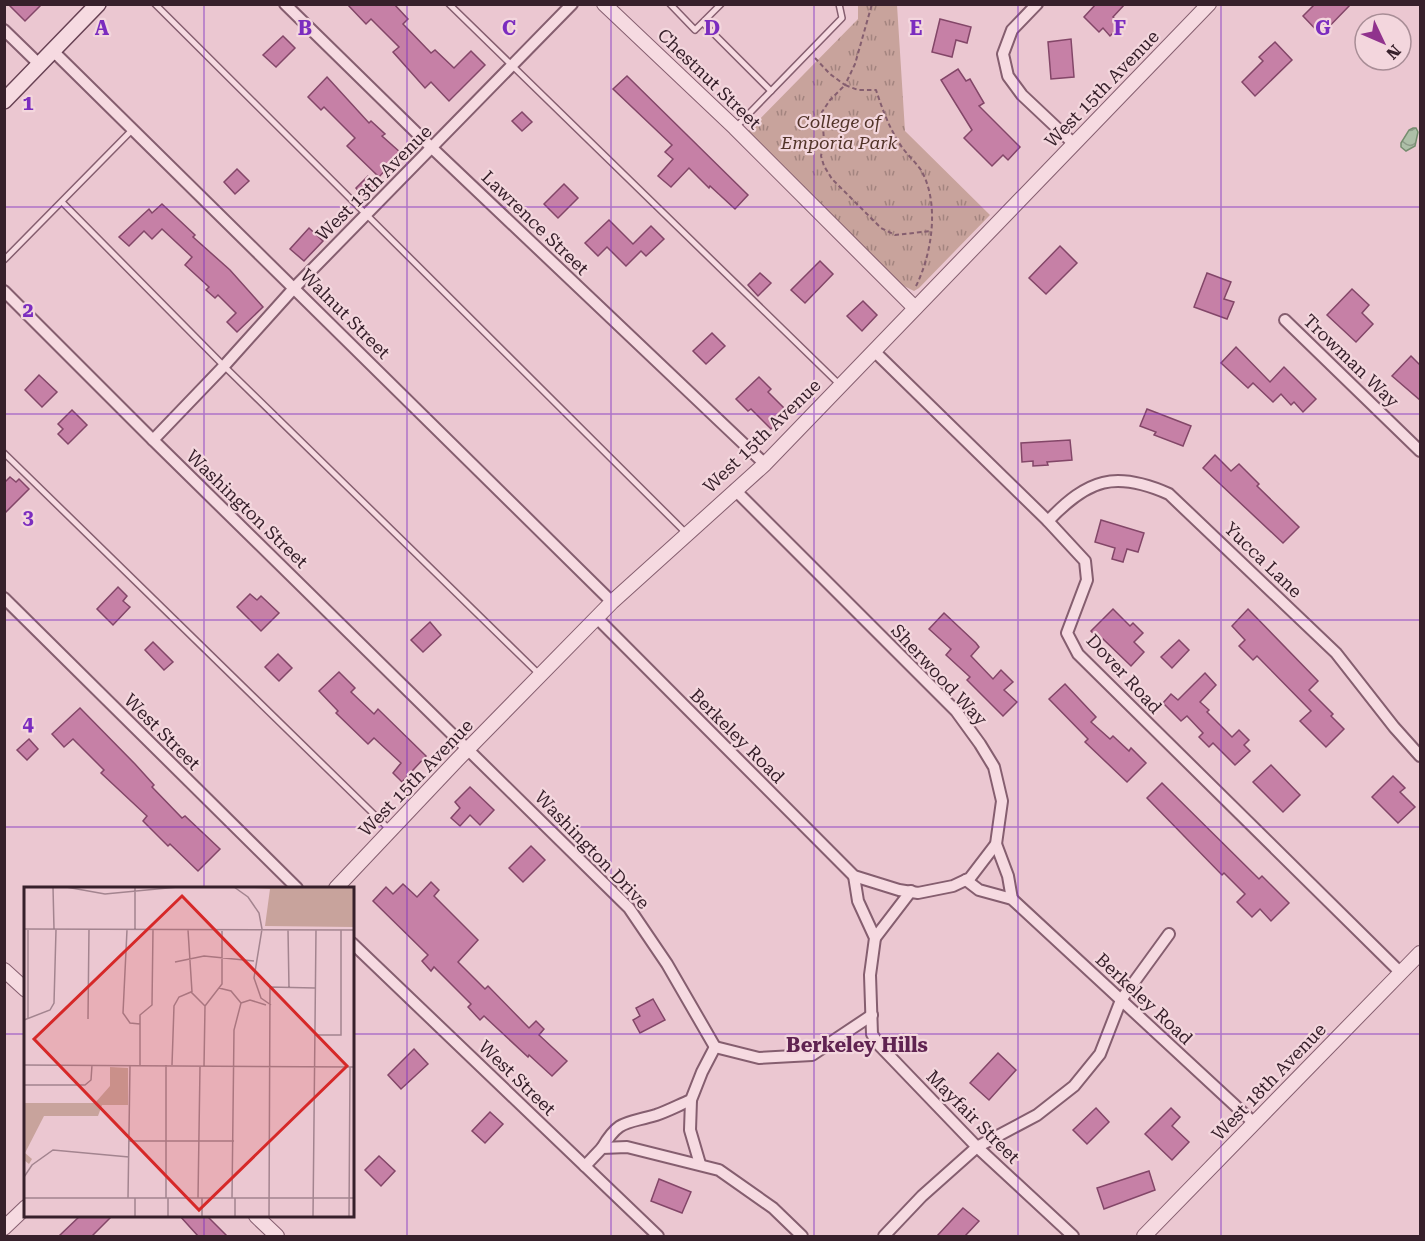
<svg xmlns="http://www.w3.org/2000/svg" width="1425" height="1241" font-family="'Roboto Serif',serif">
<style>
.grass{fill:url(#grass-tufts)}
.water{fill:url(#water-waves);stroke:#758d6f;stroke-width:1.5}
.building{fill:#c680a6;stroke:#834668;stroke-width:1.5}
.lines{fill:none;stroke-linecap:round;stroke-linejoin:round}
.service-casing{stroke:#855e6f;stroke-width:8}
.minor-casing{stroke:#855e6f;stroke-width:14}
.tertiary-casing{stroke:#855e6f;stroke-width:16}
.secondary-casing{stroke:#674153;stroke-width:18}
.path{stroke:#855e6f;stroke-width:2;stroke-dasharray:4.5 3;stroke-linecap:butt}
.service{stroke:#f6dae1;stroke-width:5}
.minor{stroke:#f6dae1;stroke-width:10}
.tertiary{stroke:#f6dae1;stroke-width:14}
.secondary{stroke:#f6dae1;stroke-width:15}
.grid{fill:none;stroke:#7b2cbf;stroke-width:1.5;stroke-opacity:0.55}
.labels{text-anchor:middle;stroke-width:4.5;stroke-linejoin:round;paint-order:stroke}
.street-label{font-size:18px;fill:#37202b;stroke:#f3d6dd}
.park-label{font-size:18px;font-style:italic;fill:#523429;stroke:#f3d6dd}
.neighbourhood-label{font-size:20px;font-weight:bold;fill:#602351;stroke:#f3d6dd}
.inset-road{fill:none;stroke:#a3848f;stroke-width:1.5}
.view{fill:#d62828;fill-opacity:0.15;stroke:#d62828;stroke-width:3}
.inset-edge{fill:none;stroke:#37202b;stroke-width:3}
.grid-label{font-size:20px;text-anchor:middle;font-weight:bold;fill:#7b2cbf;stroke:#f3d6dd;stroke-width:4.5;stroke-linejoin:round;paint-order:stroke}
</style>
<defs>
<pattern id="grass-tufts" width="24" height="20" patternUnits="userSpaceOnUse" patternTransform="scale(1.5)"><rect width="24" height="20" fill="#c8a39c"/><path d="M3 7l-1-3M5 7V3M7 7l1-3M15 17l-1-3M17 17v-4M19 17l1-3" fill="none" stroke="#a3847f"/></pattern>
<pattern id="water-waves" width="16" height="10" patternUnits="userSpaceOnUse" patternTransform="scale(1.5)"><rect width="16" height="10" fill="#aebfa8"/><path d="M0 5q4-4 8 0t8 0" fill="none" stroke="#8e9b89"/></pattern>
</defs>
<rect width="100%" height="100%" fill="#ebc7d1"/>
<polygon class="grass" points="858,5 897,5 905,131 990,215 919,288 914,291 898,283 747,132 858,19"/>
<polygon class="water" points="1413,128 1416,128 1418,132 1415,146 1406,151 1401,147 1401,143 1409,130"/>
<g class="building">
<polygon points="8,4 42,4 25,21"/>
<polygon points="347,4 394,4 408,19 403,24 431,53 435,50 454,68 471,51 485,65 449,101 431,82 425,88 393,52 399,47 371,19 366,24"/>
<polygon points="1096,4 1125,4 1113,17 1121,25 1110,36 1103,28 1099,32 1084,17"/>
<polygon points="1315,4 1351,4 1321,35 1303,16"/>
<polygon points="940,19 971,27 967,43 956,40 952,57 932,52"/>
<polygon points="283,36 295,48 276,67 263,55"/>
<polygon points="1071,39 1074,77 1051,79 1048,42"/>
<polygon points="1275,42 1292,60 1255,96 1242,82 1263,61 1259,57"/>
<polygon points="958,69 966,81 970,79 984,103 979,106 1020,147 1008,160 1003,155 992,166 964,138 972,130 941,80"/>
<polygon points="627,76 748,195 735,209 710,186 709,188 689,168 671,187 658,176 673,159 665,152 672,145 613,89"/>
<polygon points="327,77 369,123 371,121 385,134 382,136 401,153 379,177 347,146 355,138 324,107 321,110 308,97"/>
<polygon points="522,112 532,122 522,131 512,121"/>
<polygon points="237,169 249,181 235,194 224,182"/>
<polygon points="368,176 377,185 365,198 356,188"/>
<polygon points="564,184 578,198 558,218 544,204"/>
<polygon points="162,204 195,235 193,237 230,270 263,307 237,332 227,322 236,313 218,295 215,298 206,290 209,287 185,265 192,257 162,229 152,239 144,231 129,246 119,237 149,209 152,213"/>
<polygon points="609,220 633,244 651,226 664,239 646,256 641,251 626,266 607,247 598,256 585,243"/>
<polygon points="309,228 323,241 304,261 290,249"/>
<polygon points="1060,246 1077,263 1046,294 1029,278"/>
<polygon points="820,261 833,274 805,303 791,290"/>
<polygon points="760,273 771,283 758,296 748,285"/>
<polygon points="1207,273 1231,282 1224,299 1234,302 1227,319 1194,307"/>
<polygon points="1352,289 1369,305 1362,313 1373,324 1356,342 1327,315"/>
<polygon points="863,301 877,315 862,331 847,316"/>
<polygon points="712,333 725,346 706,364 693,351"/>
<polygon points="1236,347 1270,382 1284,367 1316,399 1303,412 1294,402 1291,405 1281,394 1273,402 1253,383 1248,388 1221,363"/>
<polygon points="1411,356 1420,365 1420,400 1392,376"/>
<polygon points="39,375 57,392 42,407 25,390"/>
<polygon points="759,377 771,389 768,392 788,412 771,429 751,409 748,411 736,399"/>
<polygon points="1147,409 1191,426 1183,446 1154,435 1156,432 1140,426"/>
<polygon points="72,410 87,425 68,444 58,434 63,429 58,424"/>
<polygon points="1070,440 1072,460 1047,462 1048,465 1033,466 1033,461 1022,462 1021,443"/>
<polygon points="1215,455 1231,471 1239,464 1259,484 1257,486 1299,527 1283,543 1203,468"/>
<polygon points="10,477 16,482 19,479 29,489 4,514 4,483"/>
<polygon points="1101,520 1144,533 1138,552 1127,549 1123,562 1112,559 1115,548 1095,542"/>
<polygon points="118,587 127,596 123,601 130,607 113,625 97,609"/>
<polygon points="250,594 257,600 261,596 279,613 261,631 237,607"/>
<polygon points="1113,609 1130,626 1133,623 1143,633 1134,642 1144,652 1131,666 1103,639 1101,642 1091,631"/>
<polygon points="1248,609 1318,681 1309,690 1333,714 1331,716 1344,729 1326,747 1300,721 1311,711 1257,656 1253,660 1239,646 1245,640 1232,626"/>
<polygon points="944,613 976,643 979,647 971,656 993,679 1001,670 1013,682 1004,690 1017,702 1003,716 967,680 970,677 946,655 951,649 929,629"/>
<polygon points="430,622 441,635 423,652 411,640"/>
<polygon points="1179,640 1189,650 1172,668 1161,657"/>
<polygon points="153,642 173,662 164,670 145,650"/>
<polygon points="278,654 292,668 279,681 265,667"/>
<polygon points="339,672 355,688 351,692 374,714 378,709 426,756 402,782 393,773 401,763 374,738 368,744 336,713 338,711 319,691"/>
<polygon points="1205,673 1216,685 1200,702 1209,710 1207,712 1232,737 1239,730 1249,740 1244,745 1250,751 1235,765 1213,743 1209,747 1199,737 1203,733 1187,716 1181,721 1163,703 1171,694 1178,700"/>
<polygon points="1065,684 1096,717 1091,722 1110,739 1113,736 1129,751 1131,748 1146,763 1127,782 1085,742 1088,739 1049,699"/>
<polygon points="80,708 135,764 154,785 152,787 182,818 185,816 220,849 198,871 170,844 168,846 143,821 147,816 101,773 104,770 73,739 64,747 52,734"/>
<polygon points="29,739 38,749 27,760 17,750"/>
<polygon points="1271,765 1300,795 1283,812 1253,782"/>
<polygon points="1393,776 1405,788 1400,792 1415,807 1398,823 1372,797"/>
<polygon points="1162,783 1259,879 1262,876 1289,903 1271,921 1260,909 1252,917 1237,902 1245,894 1224,873 1222,875 1147,798"/>
<polygon points="470,787 494,810 480,825 470,815 460,826 451,818 460,808 455,802"/>
<polygon points="531,846 545,860 523,882 509,868"/>
<polygon points="431,882 439,890 434,896 478,940 458,962 485,989 488,986 529,1028 536,1021 544,1029 539,1035 567,1061 552,1076 529,1055 528,1057 484,1016 480,1020 468,1007 471,1004 434,967 431,971 422,961 428,955 373,901 386,887 393,894 403,884 417,897"/>
<polygon points="653,999 665,1020 640,1033 633,1020 640,1016 636,1008"/>
<polygon points="414,1049 428,1064 401,1089 388,1075"/>
<polygon points="998,1053 1016,1070 989,1100 970,1083"/>
<polygon points="1096,1108 1109,1122 1087,1144 1073,1130"/>
<polygon points="1171,1108 1180,1117 1172,1126 1189,1142 1172,1160 1145,1134"/>
<polygon points="490,1112 503,1124 485,1143 472,1131"/>
<polygon points="379,1156 395,1171 381,1186 365,1170"/>
<polygon points="1149,1171 1155,1190 1104,1209 1097,1188"/>
<polygon points="659,1179 691,1192 682,1213 651,1201"/>
<polygon points="963,1208 979,1221 965,1236 937,1236"/>
<polygon points="81,1215 113,1215 92,1236 59,1236"/>
<polygon points="179,1215 206,1215 227,1236 198,1236"/>
</g>
<g class="lines">
<defs>
<g id="service">
<polyline points="155,4 687,534"/>
<polyline points="449,4 839,384"/>
<polyline points="670,4 695,30 721,4"/>
<polyline points="703,23 771,91"/>
<polyline points="736,127 842,18 839,4"/>
<polyline points="62,202 224,366 539,674"/>
<polyline points="4,260 133,129"/>
<polyline points="4,453 390,830"/>
</g>
<g id="minor">
<polyline points="285,4 432,148 765,464"/>
<polyline points="1037,4 1012,30 1003,54 1008,76 1022,95 1074,144"/>
<polyline points="4,30 40,65"/>
<polyline points="53,51 612,602"/>
<polyline points="4,291 153,440 629,908 667,964 715,1047"/>
<polyline points="1285,320 1420,451"/>
<polyline points="874,351 1048,521 1085,561 1087,580 1067,633 1078,654 1401,973"/>
<polyline points="153,440 224,366 295,287 572,4"/>
<path d="M1048,521C1088,479 1115,470 1169,494L1336,653L1394,727L1420,756"/>
<polyline points="4,598 297,888"/>
<polyline points="597,618 854,876 899,890 918,893 953,886 970,878 996,844 1002,801 994,767 980,744 956,711 735,490"/>
<polyline points="996,844 1008,876 1012,899"/>
<polyline points="854,876 858,901 875,938 870,975 872,1034 879,1045 977,1147 1073,1236"/>
<polyline points="966,880 979,890 1012,899 1254,1123"/>
<polyline points="875,938 911,891"/>
<polyline points="352,943 658,1236"/>
<polyline points="715,1047 759,1058 812,1055 872,1015"/>
<polyline points="691,1100 690,1130 700,1164"/>
<path d="M602,1148C619,1119 626,1124 656,1115C668,1111 679,1105 691,1100L702,1072L715,1047"/>
<polyline points="585,1166 602,1148 627,1147 719,1170 773,1208 802,1236"/>
<polyline points="884,1236 922,1196 977,1147 1037,1115 1074,1086 1100,1054 1121,1000 1169,934"/>
</g>
<g id="tertiary">
<polyline points="604,4 735,128 915,308"/>
<polyline points="336,888 458,759 612,602 765,464 1209,4"/>
<polyline points="4,970 26,990"/>
<polyline points="256,1216 277,1236"/>
<polyline points="4,1228 26,1207"/>
<polyline points="1144,1236 1420,953"/>
</g>
<polyline id="secondary" points="4,101 98,4"/>
</defs>
<use href="#service" class="service-casing"/>
<use href="#minor" class="minor-casing"/>
<use href="#tertiary" class="tertiary-casing"/>
<use href="#secondary" class="secondary-casing"/>
<g class="path">
<polyline points="815,58 830,74 845,85 855,64 872,4"/>
<path d="M916,286C932,254 940,203 921,170C914,160 904,152 898,141C888,125 882,108 876,90H858L845,85L830,100L822,112L824,141L821,156L824,166L832,179L881,228L895,235L931,231"/>
</g>
<use href="#service" class="service"/>
<use href="#minor" class="minor"/>
<use href="#tertiary" class="tertiary"/>
<use href="#secondary" class="secondary"/>
</g>
<path class="grid" d="M204,4V888M407,4V1236M611,4V1236M814,4V1236M1018,4V1236M1221,4V1236M4,207H1420M4,414H1420M4,620H1420M4,827H1420M4,1034H26M352,1034H1420M204,1216V1236"/>
<g class="labels">
<g class="street-label">
<text transform="translate(709 79) rotate(44)" y="6">Chestnut Street</text>
<text transform="translate(1102 89) rotate(-46)" y="6">West 15th Avenue</text>
<text transform="translate(374 183) rotate(-45)" y="6">West 13th Avenue</text>
<text transform="translate(535 223) rotate(44)" y="6">Lawrence Street</text>
<text transform="translate(345 314) rotate(45)" y="6">Walnut Street</text>
<text transform="translate(1351 361) rotate(44)" y="6">Trowman Way</text>
<text transform="translate(762 436) rotate(-44)" y="6">West 15th Avenue</text>
<text transform="translate(247 509) rotate(44)" y="6">Washington Street</text>
<text transform="translate(1263 560) rotate(44)" y="6">Yucca Lane</text>
<text transform="translate(1124 674) rotate(47)" y="6">Dover Road</text>
<text transform="translate(939 675) rotate(47)" y="6">Sherwood Way</text>
<text transform="translate(162 732) rotate(45)" y="6">West Street</text>
<text transform="translate(737 736) rotate(45)" y="6">Berkeley Road</text>
<text transform="translate(416 778) rotate(-46)" y="6">West 15th Avenue</text>
<text transform="translate(592 850) rotate(46)" y="6">Washington Drive</text>
<text transform="translate(1144 999) rotate(43)" y="6">Berkeley Road</text>
<text transform="translate(517 1078) rotate(44)" y="6">West Street</text>
<text transform="translate(1269 1082) rotate(-46)" y="6">West 18th Avenue</text>
<text transform="translate(973 1117) rotate(45)" y="6">Mayfair Street</text>
</g>
<g class="park-label">
<text x="839" y="128">College of<tspan x="839" dy="21">Emporia Park</tspan></text>
</g>
<g class="neighbourhood-label">
<text x="857" y="1052">Berkeley Hills</text>
</g>
</g>
<g transform="translate(24 887)">
<rect width="330" height="330" fill="#ebc7d1"/>
<path d="M86,180L104,181V218H78L74,229H20L1,266L8,272L5,277L0,273V216H71L86,199Z" fill="#c8a39c"/>
<path d="M215,0H330V40L241,39L246,2Z" fill="#c8a39c"/>
<path class="inset-road" d="M29,0L30,42M42,0L81,7L154,0M210,0L224,10L235,26L238,42L230,91L237,111L247,118M0,42L330,43M103,43L99,126L106,136L116,137M111,43V0M164,43L168,105M264,43L265,101M151,75L180,69L230,74M195,101L207,104L217,116M217,116L226,113L242,118M181,119L198,97V44M4,131V43M64,132L65,42M0,133L26,123L30,116L32,43M290,148H317V43M0,178L330,180M116,178V128L128,118L129,43M142,178V311M148,178L150,119L155,110L167,105L181,119L180,180M0,198H61L67,193L68,178M105,254H210M0,290L8,278L29,263L105,270M0,311H330M104,311L106,178M111,311V330M144,311V330M174,311L176,180M208,311L210,143L217,116M178,330V311M211,330V311M245,330L246,100L291,101M289,330L292,43M325,330L326,180"/>
<path class="view" d="M158,9L323,179L175,323L10,152Z"/>
<rect width="330" height="330" class="inset-edge"/>
</g>
<g class="grid-label">
<text x="102" y="35">A</text>
<text x="305" y="35">B</text>
<text x="509" y="35">C</text>
<text x="712" y="35">D</text>
<text x="916" y="35">E</text>
<text x="1120" y="35">F</text>
<text x="1323" y="35">G</text>
<text x="28" y="110">1</text>
<text x="28" y="317">2</text>
<text x="28" y="524">3</text>
<text x="28" y="731">4</text>
</g>
<rect width="1425" height="1241" fill="none" stroke="#37202b" stroke-width="12"/>
<g transform="translate(1383 42) rotate(134)"><circle r="28" fill="#f3d6dd" stroke="#a88d96" stroke-width="1.5"/>
<path d="M0-4.5L10 22L0 15L-10 22Z" fill="#90328d"/>
<text y="-9" font-size="16" font-weight="bold" text-anchor="middle" fill="#37202b">N</text>
</g>
</svg>
